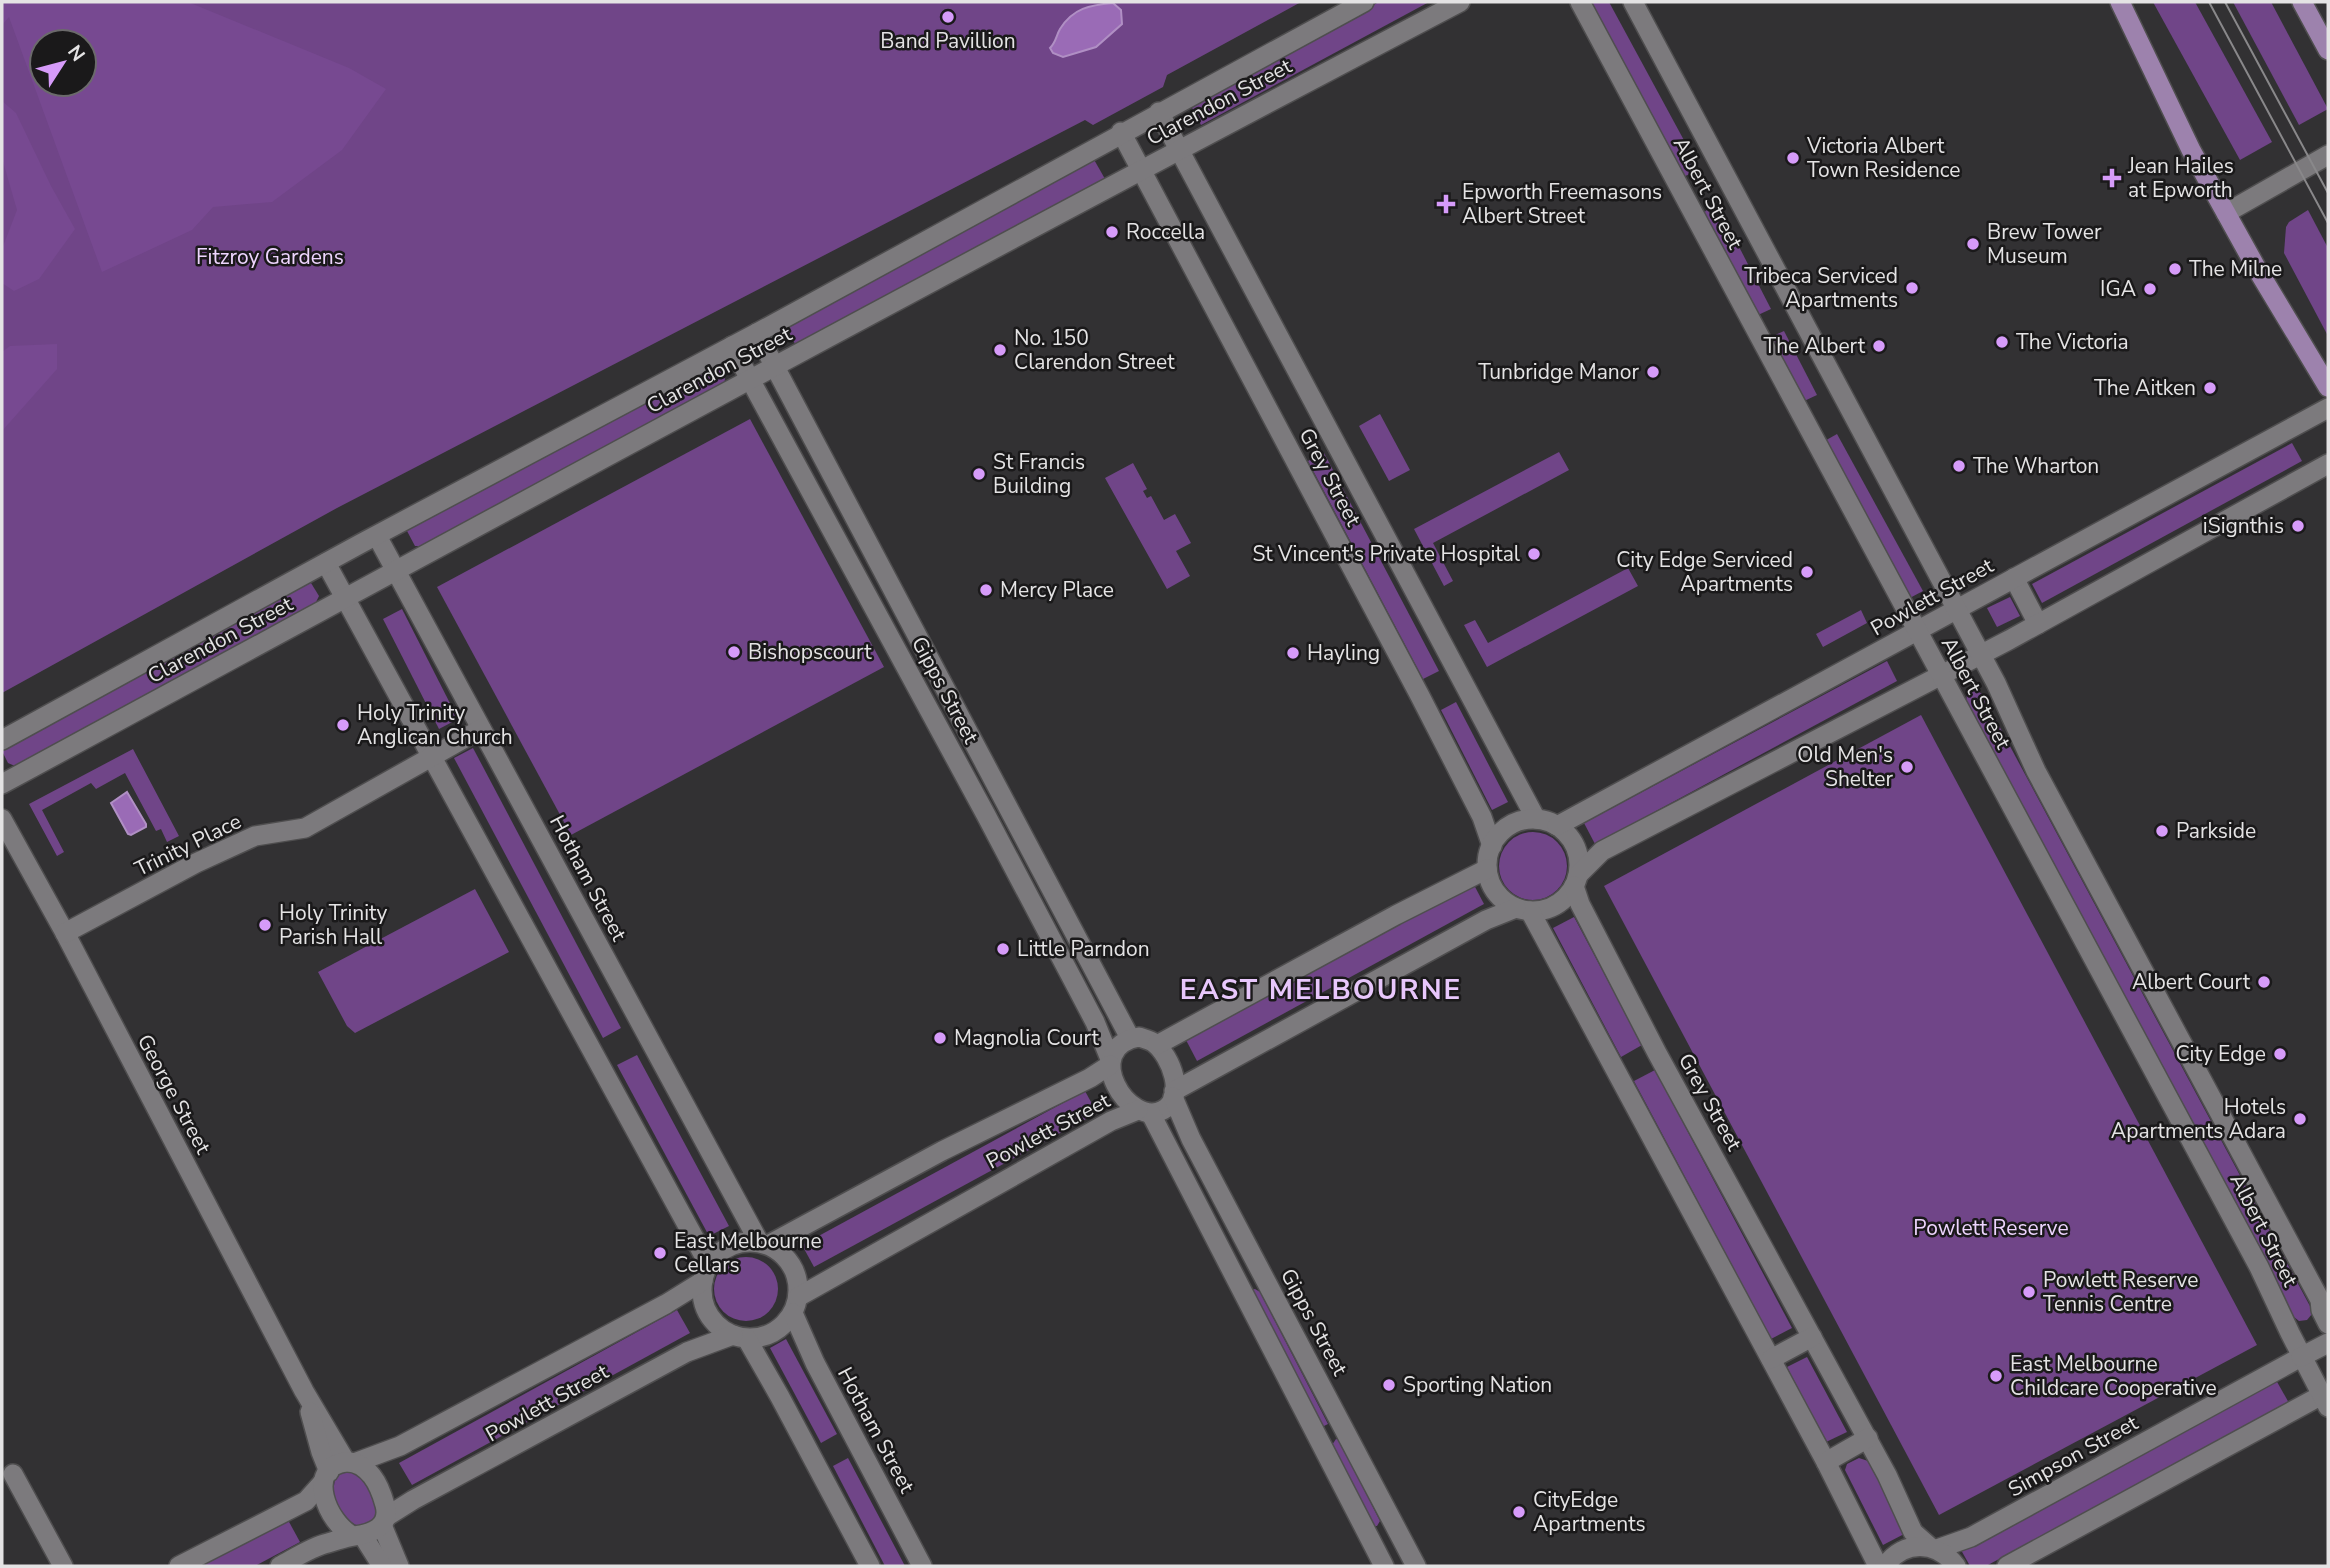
<svg xmlns="http://www.w3.org/2000/svg" width="2330" height="1568" font-family="'Nunito Sans',sans-serif">
<style>
.green{fill:#704588;fill-rule:evenodd}
.forest{fill:#774991;fill-rule:evenodd}
.water{fill:#9a6bb6;stroke:#b08fc4;stroke-width:2}
.lines{fill:none;stroke-linecap:round;stroke-linejoin:round}
.minor-casing{stroke:#4f4e4f;stroke-width:22}
.tertiary-casing{stroke:#4f4e4f;stroke-width:22}
.primary-casing{stroke:#4f4e4f;stroke-width:22}
.minor{stroke:#7c7a7d;stroke-width:19}
.tertiary{stroke:#7c7a7d;stroke-width:19}
.primary{stroke:#9d82ad;stroke-width:19}
.tram{stroke:#89888a;stroke-width:2}
.poi-dot{fill:#d69bf9;stroke:#1a191a;stroke-width:2.5}
.labels{text-anchor:middle;stroke-width:5;stroke-linejoin:round;paint-order:stroke}
.poi-label{font-size:21px;fill:#e4e3e4;stroke:#1a191a;text-anchor:start}
.street-label{font-size:21px;fill:#e4e3e4;stroke:#1a191a}
.park-label{font-size:21px;fill:#eed5fe;stroke:#1a191a}
.district-label{font-size:28px;font-weight:bold;letter-spacing:2px;fill:#e8c7fc;stroke:#1a191a}
</style>
<rect width="100%" height="100%" fill="#323133"/>
<g class="green">
<path d="M2,2H1301L1167,75L1163,87L1093,125L1085,120L337,508L2,693ZM42,42H84V84H42Z"/>
<polygon points="1379,2 1429,2 1201,125 1190,104"/>
<polygon points="1590,2 1609,2 1686,144 1692,173 1683,177"/>
<polygon points="2153,2 2195,2 2272,142 2240,160"/>
<polygon points="2233,2 2271,2 2328,109 2299,125"/>
<polygon points="1092,156 1105,179 796,346 785,324"/>
<polygon points="1707,210 1735,239 1771,309 1758,315 1702,214"/>
<polygon points="2308,210 2328,248 2328,336 2284,253 2286,227 2289,222"/>
<polygon points="1784,331 1817,395 1802,402 1769,338"/>
<polygon points="718,364 725,379 724,384 424,546 415,546 407,531 411,524"/>
<polygon points="1380,414 1410,470 1389,481 1359,426"/>
<polygon points="750,419 884,667 571,835 437,587"/>
<polygon points="1837,434 1923,591 1906,600 1821,443"/>
<polygon points="2292,443 2302,461 2042,603 2032,584"/>
<polygon points="1559,452 1569,470 1433,543 1453,581 1444,586 1414,529"/>
<polygon points="1324,453 1439,671 1423,679 1308,461"/>
<polygon points="1133,463 1147,489 1143,491 1147,498 1151,496 1164,520 1175,514 1191,543 1176,551 1190,576 1167,589 1105,478"/>
<polygon points="1628,568 1638,586 1487,667 1464,625 1475,620 1488,643"/>
<polygon points="302,582 311,583 319,596 315,604 15,766 8,763 2,751 6,743"/>
<polygon points="2010,597 2020,616 1997,627 1987,608"/>
<polygon points="402,609 458,719 439,729 383,619"/>
<polygon points="1861,610 1867,623 1823,647 1816,634"/>
<polygon points="1887,661 1897,681 1595,844 1584,823"/>
<polygon points="1974,689 1982,694 2311,1308 2312,1314 2307,1320 2299,1321 2294,1317 1966,703 1967,694"/>
<polygon points="1456,702 1508,802 1492,810 1441,710"/>
<polygon points="1921,715 2257,1345 1939,1515 1604,886"/>
<polygon points="473,748 621,1028 603,1038 454,758"/>
<polygon points="133,749 179,836 167,842 161,829 156,831 125,773 96,789 91,783 42,810 64,852 57,856 29,804"/>
<circle cx="1533" cy="866" r="34"/>
<polygon points="1473,883 1484,904 1197,1061 1186,1040"/>
<polygon points="475,889 509,952 355,1033 347,1026 318,972"/>
<polygon points="1574,917 1642,1045 1621,1057 1553,928"/>
<polygon points="637,1055 729,1226 709,1236 617,1065"/>
<polygon points="1655,1070 1792,1328 1771,1339 1634,1081"/>
<polygon points="1085,1091 1097,1113 814,1267 802,1245"/>
<circle cx="746" cy="1289" r="32"/>
<polygon points="1255,1289 1260,1292 1328,1424 1322,1427 1251,1290"/>
<polygon points="677,1310 690,1333 412,1485 399,1463"/>
<polygon points="786,1339 837,1434 821,1443 770,1348"/>
<polygon points="1807,1357 1847,1432 1826,1442 1787,1367"/>
<polygon points="2276,1380 2289,1403 1986,1566 1970,1566 1961,1550"/>
<polygon points="1336,1439 1339,1440 1380,1521 1377,1526 1373,1526 1332,1445"/>
<polygon points="848,1458 905,1566 885,1566 833,1466"/>
<polygon points="1859,1458 1868,1461 1906,1533 1883,1545 1845,1470 1847,1464"/>
<path d="M342,1471H354C370,1488 384,1500 372,1524L360,1527C339,1518 328,1495 337,1474Z"/>
<polygon points="288,1520 300,1542 255,1566 202,1566"/>
</g>
<g class="forest">
<path d="M2,2H188L349,68L386,89L342,150L272,202L213,207L192,230L102,272L9,17L2,25ZM42,42H84V84H42Z"/>
<polygon points="2,101 16,113 51,186 75,229 39,279 14,291 2,283 2,249 17,210 2,158"/>
<polygon points="57,344 57,369 2,431 2,352 10,346"/>
</g>
<g class="water">
<path d="M1113,3L1121,10L1122,24L1096,47L1063,57L1053,53L1050,48C1056,42 1056,36 1060,29C1073,8 1090,5 1113,3Z"/>
<polygon points="127,792 146,824 146,827 131,835 128,834 111,803"/>
</g>
<g class="lines">
<defs>
<g id="minor">
<polyline points="1159,112 1536,819"/>
<polyline points="1121,132 1420,696 1482,817 1492,846"/>
<polyline points="757,333 1130,1038"/>
<polyline points="732,346 986,815 1095,1022 1110,1059"/>
<polyline points="377,536 759,1242"/>
<polyline points="326,563 709,1265"/>
<polyline points="2014,578 2038,624"/>
<polyline points="2,819 65,933 304,1391 346,1462"/>
<circle cx="1533" cy="865" r="46"/>
<polyline points="1557,826 2328,408"/>
<polyline points="1578,875 1602,851 2009,640 2328,464"/>
<polyline points="1574,886 1580,904 1657,1053 1887,1475 1913,1532 1930,1547"/>
<polyline points="1530,911 1826,1462 1878,1566"/>
<polyline points="65,933 196,863 255,836 305,828 481,729"/>
<path d="M1139,1037C1145,1039 1150,1040 1154,1043C1171,1056 1187,1097 1163,1110C1129,1129 1079,1048 1139,1037Z"/>
<polyline points="1157,1045 1396,915 1487,869"/>
<polyline points="1174,1091 1486,920 1516,908"/>
<polyline points="1173,1097 1191,1139 1416,1566"/>
<polyline points="1151,1114 1384,1566"/>
<circle cx="750" cy="1290" r="48"/>
<polyline points="768,1245 942,1151 1090,1078 1110,1065"/>
<polyline points="798,1297 1111,1121 1138,1110"/>
<polyline points="793,1313 815,1363 922,1566"/>
<polyline points="747,1339 780,1397 870,1566"/>
<polyline points="1771,1359 1812,1337"/>
<polyline points="310,1412 321,1452 329,1472"/>
<polyline points="357,1462 400,1446 666,1304 703,1281"/>
<polyline points="1826,1462 1868,1438"/>
<polyline points="13,1474 63,1566"/>
<polyline points="386,1517 413,1500 687,1352 733,1335"/>
<polyline points="382,1525 399,1566"/>
<polyline points="363,1536 382,1566"/>
<polyline points="1937,1549 1971,1537 2301,1357"/>
<polyline points="179,1566 306,1501 323,1482"/>
<path d="M280,1566C295,1558 311,1547 328,1543C336,1541 345,1537 354,1536C371,1534 391,1527 385,1505C382,1494 379,1485 372,1476C365,1467 357,1461 345,1462C305,1468 327,1523 353,1536"/>
<path d="M1885,1566C1904,1539 1937,1541 1956,1566"/>
<polyline points="2007,1566 2322,1395"/>
</g>
<g id="tertiary">
<polyline points="1580,2 2259,1267 2290,1333 2328,1407"/>
<polyline points="1633,2 1996,683 2036,771 2320,1300 2321,1310 2328,1324"/>
<polyline points="2226,213 2328,155"/>
<polyline points="2,740 360,544 757,333 1364,2"/>
<path d="M2,784C487,521 972,258 1460,2"/>
<polyline points="2301,1357 2328,1343"/>
</g>
<g id="primary">
<polyline points="2120,2 2191,150 2257,269 2328,387"/>
<polyline points="2302,2 2328,50"/>
</g>
</defs>
<use href="#minor" class="minor-casing"/>
<use href="#tertiary" class="tertiary-casing"/>
<use href="#primary" class="primary-casing"/>
<use href="#minor" class="minor"/>
<use href="#tertiary" class="tertiary"/>
<use href="#primary" class="primary"/>
<g class="tram">
<polyline points="2209,2 2328,223"/>
<polyline points="2225,2 2328,193"/>
</g>
</g>
<g class="poi-dot">
<circle cx="948" cy="17" r="7"/>
<circle cx="1793" cy="158" r="7"/>
<path d="M2108.5 167.5h7v7h7v7h-7v7h-7v-7h-7v-7h7z"/>
<path d="M1442.5 193.5h7v7h7v7h-7v7h-7v-7h-7v-7h7z"/>
<circle cx="1112" cy="232" r="7"/>
<circle cx="1973" cy="244" r="7"/>
<circle cx="2175" cy="269" r="7"/>
<circle cx="1912" cy="288" r="7"/>
<circle cx="2150" cy="289" r="7"/>
<circle cx="2002" cy="342" r="7"/>
<circle cx="1879" cy="346" r="7"/>
<circle cx="1000" cy="350" r="7"/>
<circle cx="1653" cy="372" r="7"/>
<circle cx="2210" cy="388" r="7"/>
<circle cx="1959" cy="466" r="7"/>
<circle cx="979" cy="474" r="7"/>
<circle cx="2298" cy="526" r="7"/>
<circle cx="1534" cy="554" r="7"/>
<circle cx="1807" cy="572" r="7"/>
<circle cx="986" cy="590" r="7"/>
<circle cx="734" cy="652" r="7"/>
<circle cx="1293" cy="653" r="7"/>
<circle cx="343" cy="725" r="7"/>
<circle cx="1907" cy="767" r="7"/>
<circle cx="2162" cy="831" r="7"/>
<circle cx="265" cy="925" r="7"/>
<circle cx="1003" cy="949" r="7"/>
<circle cx="2264" cy="982" r="7"/>
<circle cx="940" cy="1038" r="7"/>
<circle cx="2280" cy="1054" r="7"/>
<circle cx="2300" cy="1119" r="7"/>
<circle cx="660" cy="1253" r="7"/>
<circle cx="2029" cy="1292" r="7"/>
<circle cx="1996" cy="1376" r="7"/>
<circle cx="1389" cy="1385" r="7"/>
<circle cx="1519" cy="1512" r="7"/>
</g>
<g class="labels">
<g class="poi-label">
<text x="948" y="48" text-anchor="middle">Band Pavillion</text>
<text x="1807" y="153">Victoria Albert<tspan x="1807" dy="24">Town Residence</tspan></text>
<text x="2128" y="173">Jean Hailes<tspan x="2128" dy="24">at Epworth</tspan></text>
<text x="1462" y="199">Epworth Freemasons<tspan x="1462" dy="24">Albert Street</tspan></text>
<text x="1126" y="239">Roccella</text>
<text x="1987" y="239">Brew Tower<tspan x="1987" dy="24">Museum</tspan></text>
<text x="2189" y="276">The Milne</text>
<text x="1898" y="283" text-anchor="end">Tribeca Serviced<tspan x="1898" dy="24">Apartments</tspan></text>
<text x="2136" y="296" text-anchor="end">IGA</text>
<text x="1014" y="345">No. 150<tspan x="1014" dy="24">Clarendon Street</tspan></text>
<text x="2016" y="349">The Victoria</text>
<text x="1865" y="353" text-anchor="end">The Albert</text>
<text x="1639" y="379" text-anchor="end">Tunbridge Manor</text>
<text x="2196" y="395" text-anchor="end">The Aitken</text>
<text x="993" y="469">St Francis<tspan x="993" dy="24">Building</tspan></text>
<text x="1973" y="473">The Wharton</text>
<text x="2284" y="533" text-anchor="end">iSignthis</text>
<text x="1520" y="561" text-anchor="end">St Vincent's Private Hospital</text>
<text x="1793" y="567" text-anchor="end">City Edge Serviced<tspan x="1793" dy="24">Apartments</tspan></text>
<text x="1000" y="597">Mercy Place</text>
<text x="748" y="659">Bishopscourt</text>
<text x="1307" y="660">Hayling</text>
<text x="357" y="720">Holy Trinity<tspan x="357" dy="24">Anglican Church</tspan></text>
<text x="1893" y="762" text-anchor="end">Old Men's<tspan x="1893" dy="24">Shelter</tspan></text>
<text x="2176" y="838">Parkside</text>
<text x="279" y="920">Holy Trinity<tspan x="279" dy="24">Parish Hall</tspan></text>
<text x="1017" y="956">Little Parndon</text>
<text x="2250" y="989" text-anchor="end">Albert Court</text>
<text x="954" y="1045">Magnolia Court</text>
<text x="2266" y="1061" text-anchor="end">City Edge</text>
<text x="2286" y="1114" text-anchor="end">Hotels<tspan x="2286" dy="24">Apartments Adara</tspan></text>
<text x="674" y="1248">East Melbourne<tspan x="674" dy="24">Cellars</tspan></text>
<text x="2043" y="1287">Powlett Reserve<tspan x="2043" dy="24">Tennis Centre</tspan></text>
<text x="2010" y="1371">East Melbourne<tspan x="2010" dy="24">Childcare Cooperative</tspan></text>
<text x="1403" y="1392">Sporting Nation</text>
<text x="1533" y="1507">CityEdge<tspan x="1533" dy="24">Apartments</tspan></text>
</g>
<g class="street-label">
<text transform="translate(1219 102) rotate(-28)" y="7">Clarendon Street</text>
<text transform="translate(1708 193) rotate(62)" y="7">Albert Street</text>
<text transform="translate(719 370) rotate(-28)" y="7">Clarendon Street</text>
<text transform="translate(1330 477) rotate(62)" y="7">Grey Street</text>
<text transform="translate(1932 597) rotate(-29)" y="7">Powlett Street</text>
<text transform="translate(220 640) rotate(-28)" y="7">Clarendon Street</text>
<text transform="translate(945 690) rotate(62)" y="7">Gipps Street</text>
<text transform="translate(1976 693) rotate(62)" y="7">Albert Street</text>
<text transform="translate(188 845) rotate(-26)" y="7">Trinity Place</text>
<text transform="translate(588 878) rotate(62)" y="7">Hotham Street</text>
<text transform="translate(174 1094) rotate(62)" y="7">George Street</text>
<text transform="translate(1710 1102) rotate(61)" y="7">Grey Street</text>
<text transform="translate(1048 1131) rotate(-28)" y="7">Powlett Street</text>
<text transform="translate(2264 1230) rotate(63)" y="7">Albert Street</text>
<text transform="translate(1314 1322) rotate(62)" y="7">Gipps Street</text>
<text transform="translate(547 1403) rotate(-29)" y="7">Powlett Street</text>
<text transform="translate(876 1430) rotate(62)" y="7">Hotham Street</text>
<text transform="translate(2073 1456) rotate(-29)" y="7">Simpson Street</text>
</g>
<g class="park-label">
<text x="270" y="264">Fitzroy Gardens</text>
<text x="1991" y="1235">Powlett Reserve</text>
</g>
<g class="district-label">
<text x="1321" y="999">EAST MELBOURNE</text>
</g>
</g>
<rect width="2330" height="1568" fill="none" stroke="#e4e3e4" stroke-width="7"/>
<g transform="translate(63 63) rotate(54)"><circle r="33" fill="#1a191a" stroke="#6b6a6b" stroke-width="2"/>
<path d="M0-5L12 26L0 18L-12 26Z" fill="#d69bf9"/>
<text y="-10" font-size="19" font-weight="bold" text-anchor="middle" fill="#e4e3e4">N</text>
</g>
</svg>
